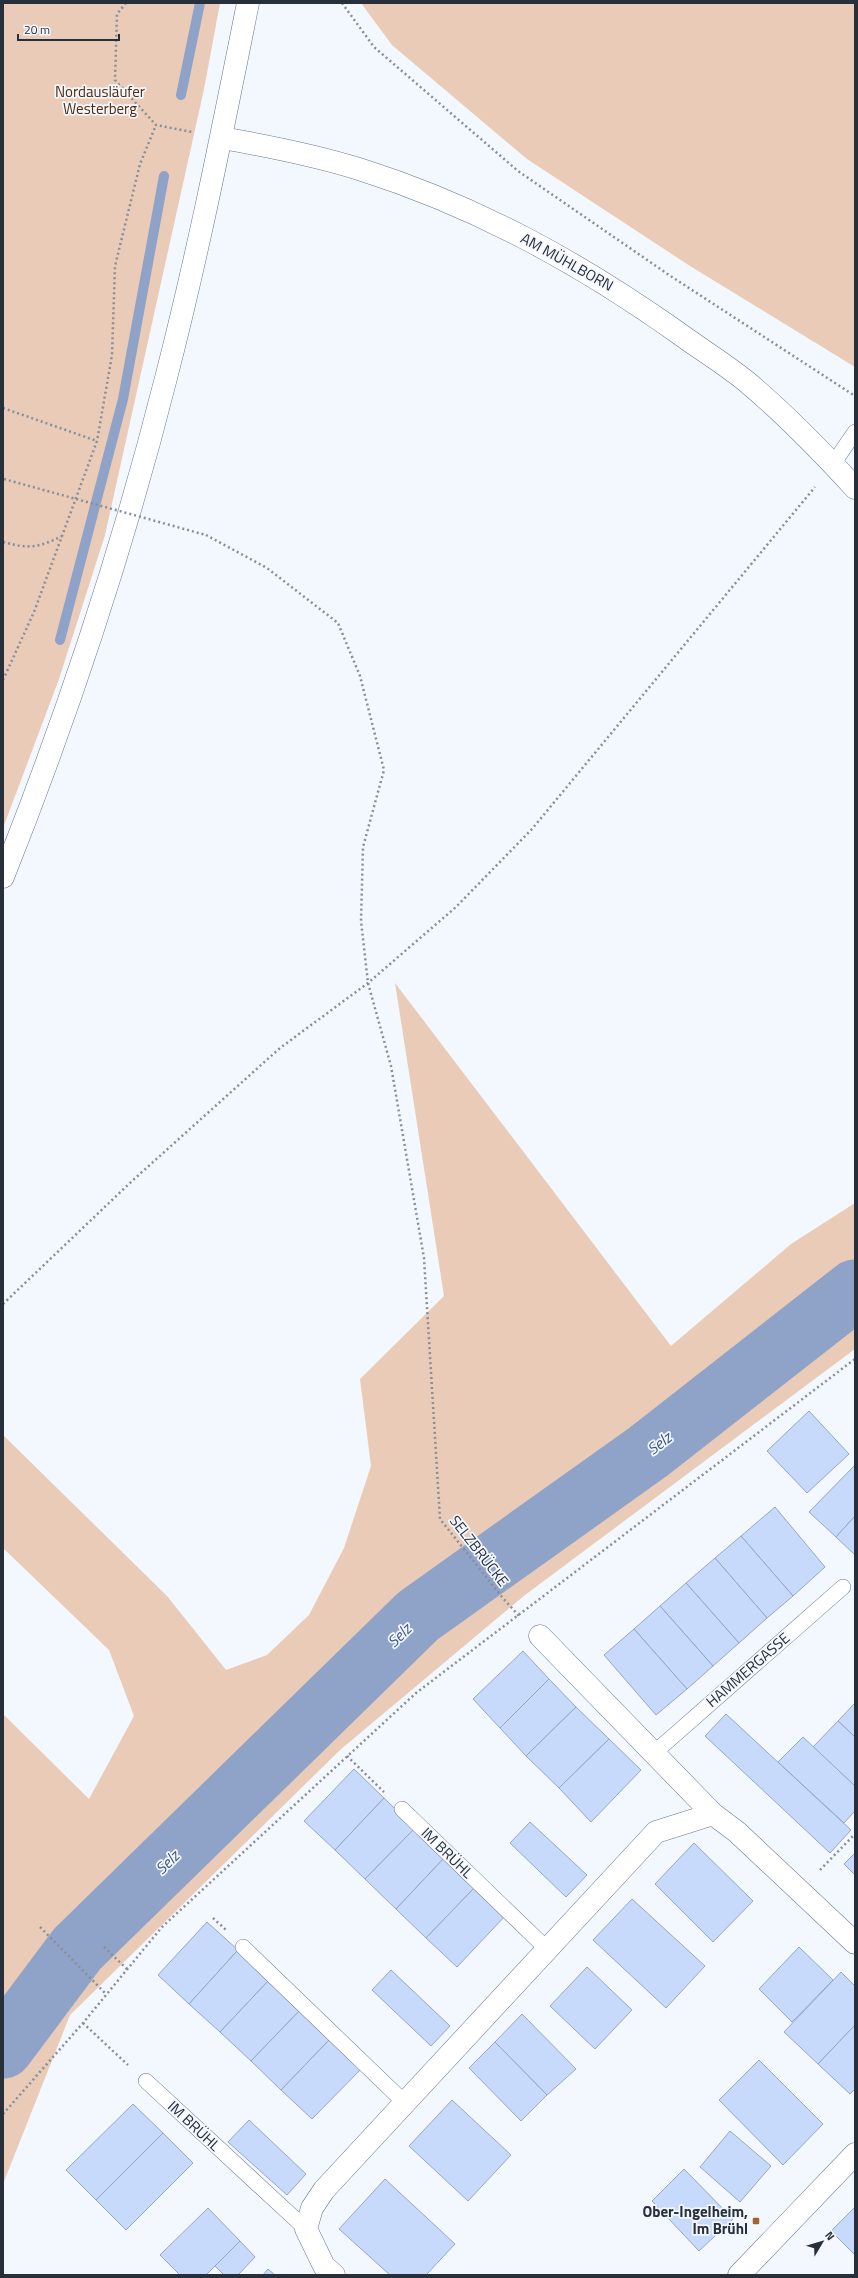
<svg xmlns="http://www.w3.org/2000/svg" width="858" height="2278" font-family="'Titillium Web',sans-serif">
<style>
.green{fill:#e9cbb7}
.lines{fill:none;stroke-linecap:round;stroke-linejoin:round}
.stream{stroke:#8fa3c8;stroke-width:10}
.river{stroke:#8fa3c8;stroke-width:61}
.building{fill:#c7dafb;stroke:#95a7c6}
.service-casing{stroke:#667794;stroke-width:16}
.minor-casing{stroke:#667794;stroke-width:23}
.secondary-casing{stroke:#667794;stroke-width:23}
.path{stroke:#888e97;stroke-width:2.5;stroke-dasharray:2 3;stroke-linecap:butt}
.service{stroke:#fff;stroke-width:15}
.minor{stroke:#fff;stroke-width:22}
.secondary{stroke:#fff;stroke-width:22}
.path-bridge{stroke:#888e97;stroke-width:2.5;stroke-dasharray:2 3;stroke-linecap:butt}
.poi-dot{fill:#a4622f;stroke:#f3f7fe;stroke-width:1.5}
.labels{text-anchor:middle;stroke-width:3.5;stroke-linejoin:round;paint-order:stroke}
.park-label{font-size:15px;fill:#512b0c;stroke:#f3f7fe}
.street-label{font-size:15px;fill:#272f3b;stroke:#f3f7fe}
.poi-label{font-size:15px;font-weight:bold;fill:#272f3b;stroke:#f3f7fe;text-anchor:end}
.water-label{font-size:16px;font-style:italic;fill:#385485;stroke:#f3f7fe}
</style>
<rect width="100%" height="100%" fill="#f3f7fe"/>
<g class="green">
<polygon points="3,3 220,3 204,89 105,535 59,679 3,828"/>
<polygon points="361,3 855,3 855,367 690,266 527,159 392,45"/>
<polygon points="395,983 671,1346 791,1244 855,1203 855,1349 525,1595 340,1750 70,2015 3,2184 3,1714 89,1799 134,1716 109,1650 3,1548 3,1435 167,1596 226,1670 267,1655 309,1615 344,1548 371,1466 360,1379 444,1296"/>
</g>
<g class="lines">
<g class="stream">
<polyline points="181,95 200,3"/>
<polyline points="60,640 123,399 164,176"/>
</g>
<polyline class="river" points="3,2048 77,1949 418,1616 648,1452 855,1290"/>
</g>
<g class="building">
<polygon points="809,1411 849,1454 807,1493 767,1451"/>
<polygon points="855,1465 855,1516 836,1537 809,1512"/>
<polygon points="775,1507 825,1567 793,1596 741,1536"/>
<polygon points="855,1516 855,1555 836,1537"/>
<polygon points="741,1536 793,1596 767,1618 715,1558"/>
<polygon points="715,1558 767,1618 739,1643 686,1583"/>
<polygon points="686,1583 739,1643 713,1666 660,1606"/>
<polygon points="660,1606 713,1666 687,1689 634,1629"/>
<polygon points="634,1629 687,1689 656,1715 604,1655"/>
<polygon points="523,1651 549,1679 500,1728 473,1699"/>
<polygon points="549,1679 576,1707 526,1756 500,1728"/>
<polygon points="855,1703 855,1737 838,1721"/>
<polygon points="576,1707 609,1739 559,1788 526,1756"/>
<polygon points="726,1714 851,1830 830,1853 705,1736"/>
<polygon points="838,1721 855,1737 855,1786 813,1747"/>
<polygon points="803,1737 855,1786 855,1811 844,1823 778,1762"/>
<polygon points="609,1739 641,1770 591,1822 559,1788"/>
<polygon points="354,1769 384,1798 335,1850 304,1821"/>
<polygon points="384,1798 415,1828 365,1879 335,1850"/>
<polygon points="530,1822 587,1875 566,1897 510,1843"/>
<polygon points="415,1828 445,1857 396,1909 365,1879"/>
<polygon points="694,1843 753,1901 713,1942 655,1884"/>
<polygon points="855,1853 855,1875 844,1864"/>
<polygon points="445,1857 476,1886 426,1938 396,1909"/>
<polygon points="476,1886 506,1915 457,1967 426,1938"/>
<polygon points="632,1899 705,1966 666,2008 593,1940"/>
<polygon points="207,1922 238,1950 189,2004 158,1975"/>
<polygon points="799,1947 833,1980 792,2022 759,1989"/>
<polygon points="238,1950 270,1979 220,2032 189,2004"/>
<polygon points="587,1967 632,2010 595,2049 550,2006"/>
<polygon points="391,1970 450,2026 431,2046 372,1990"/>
<polygon points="841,1972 855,1986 855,2025 818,2064 784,2032"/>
<polygon points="270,1979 301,2009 251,2061 220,2032"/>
<polygon points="301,2009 331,2038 281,2090 251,2061"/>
<polygon points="522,2014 576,2069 547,2095 495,2042"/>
<polygon points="855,2025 855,2089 850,2094 818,2064"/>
<polygon points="331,2038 362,2068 312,2119 281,2090"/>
<polygon points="495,2042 547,2095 521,2121 469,2068"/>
<polygon points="759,2060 823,2124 783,2165 719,2100"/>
<polygon points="452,2100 511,2155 468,2201 409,2146"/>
<polygon points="133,2104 163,2133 96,2200 66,2170"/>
<polygon points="249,2120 306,2174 287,2195 228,2142"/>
<polygon points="730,2131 771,2166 740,2202 700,2167"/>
<polygon points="163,2133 193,2163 126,2230 96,2200"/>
<polygon points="684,2169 733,2219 699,2251 652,2201"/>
<polygon points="385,2179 455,2244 426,2275 390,2275 339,2229"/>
<polygon points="855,2207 855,2255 831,2231"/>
<polygon points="208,2208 240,2241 206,2275 180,2275 160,2255"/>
<polygon points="240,2241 255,2257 238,2275 224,2275 215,2266"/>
<polygon points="268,2269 275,2275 263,2275"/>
</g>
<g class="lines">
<defs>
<g id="service">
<polyline points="833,464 855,432"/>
<polyline points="654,1753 843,1587"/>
<polyline points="402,1809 547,1949"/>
<polyline points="243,1947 406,2104"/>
<polyline points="146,2081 306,2229"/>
</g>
<g id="minor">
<path d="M222,138C268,146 314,155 359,169C476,206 578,262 677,332C700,349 725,364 747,382C785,414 821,451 855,488"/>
<polyline points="540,1636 713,1814 737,1832 855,1943"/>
<polyline points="334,2275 324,2266 306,2229 312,2208 324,2190 656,1832 713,1814"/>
<polyline points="739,2275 855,2154"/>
</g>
<path id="secondary" d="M3,877C68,714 123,548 166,378C198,254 223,128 248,3"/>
</defs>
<use href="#service" class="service-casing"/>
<use href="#minor" class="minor-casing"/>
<use href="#secondary" class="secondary-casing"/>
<g class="path">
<polyline points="126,3 117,14 115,80 156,125 192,132"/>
<polyline points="342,3 374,47 518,171 669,275 855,396"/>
<polyline points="3,408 97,441"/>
<polyline points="3,479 4,479"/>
<polyline points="206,535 267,568 338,623 360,676 384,770 363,847 361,921 368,983 391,1066 424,1258 440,1519 502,1597 519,1616"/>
<path d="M3,542C29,549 38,548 62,536"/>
<polyline points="3,680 34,612 97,441 112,355 115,266 140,164 156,125"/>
<polyline points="3,1304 132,1181 280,1048 368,983 456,907 532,829 815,487"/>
<polyline points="347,1756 384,1792"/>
<polyline points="820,1870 855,1834"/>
<polyline points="213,1918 226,1930"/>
<polyline points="40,1927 106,1994"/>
<polyline points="104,1947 127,1969"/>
<polyline points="83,2023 128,2065"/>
<polyline points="3,2114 83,2023 162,1927 416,1693 855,1359"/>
</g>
<use href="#service" class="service"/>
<use href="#minor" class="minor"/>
<use href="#secondary" class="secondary"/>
<polyline class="path-bridge" points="4,479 206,535"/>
</g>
<rect class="poi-dot" x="752" y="2217" width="8" height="8" rx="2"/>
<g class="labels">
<g class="park-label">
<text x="100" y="97">Nordausläufer<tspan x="100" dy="17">Westerberg</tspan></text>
</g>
<g class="street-label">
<text transform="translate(567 262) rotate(29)" y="5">AM MÜHLBORN</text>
<text transform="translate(479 1551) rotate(52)" y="5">SELZBRÜCKE</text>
<text transform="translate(748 1670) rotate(-41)" y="5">HAMMERGASSE</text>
<text transform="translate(447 1853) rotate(44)" y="5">IM BRÜHL</text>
<text transform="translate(194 2126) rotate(43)" y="5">IM BRÜHL</text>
</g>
<g class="poi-label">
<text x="748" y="2217">Ober-Ingelheim,<tspan x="748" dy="17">Im Brühl</tspan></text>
</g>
<g class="water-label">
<text transform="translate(659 1443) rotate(-38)" y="6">Selz</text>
<text transform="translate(399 1635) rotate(-44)" y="6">Selz</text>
<text transform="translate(167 1862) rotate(-44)" y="6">Selz</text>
</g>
</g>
<rect width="858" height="2278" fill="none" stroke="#272f3b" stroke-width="8"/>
<g transform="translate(822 2242) rotate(52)" stroke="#f3f7fe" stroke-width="3" paint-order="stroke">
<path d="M0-3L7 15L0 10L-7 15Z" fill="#272f3b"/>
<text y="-6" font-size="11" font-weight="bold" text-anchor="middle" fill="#272f3b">N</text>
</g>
<path d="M18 34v6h101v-6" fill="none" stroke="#272f3b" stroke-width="2"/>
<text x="24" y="34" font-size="12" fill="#272f3b" stroke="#f3f7fe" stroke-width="3" paint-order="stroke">20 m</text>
</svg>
